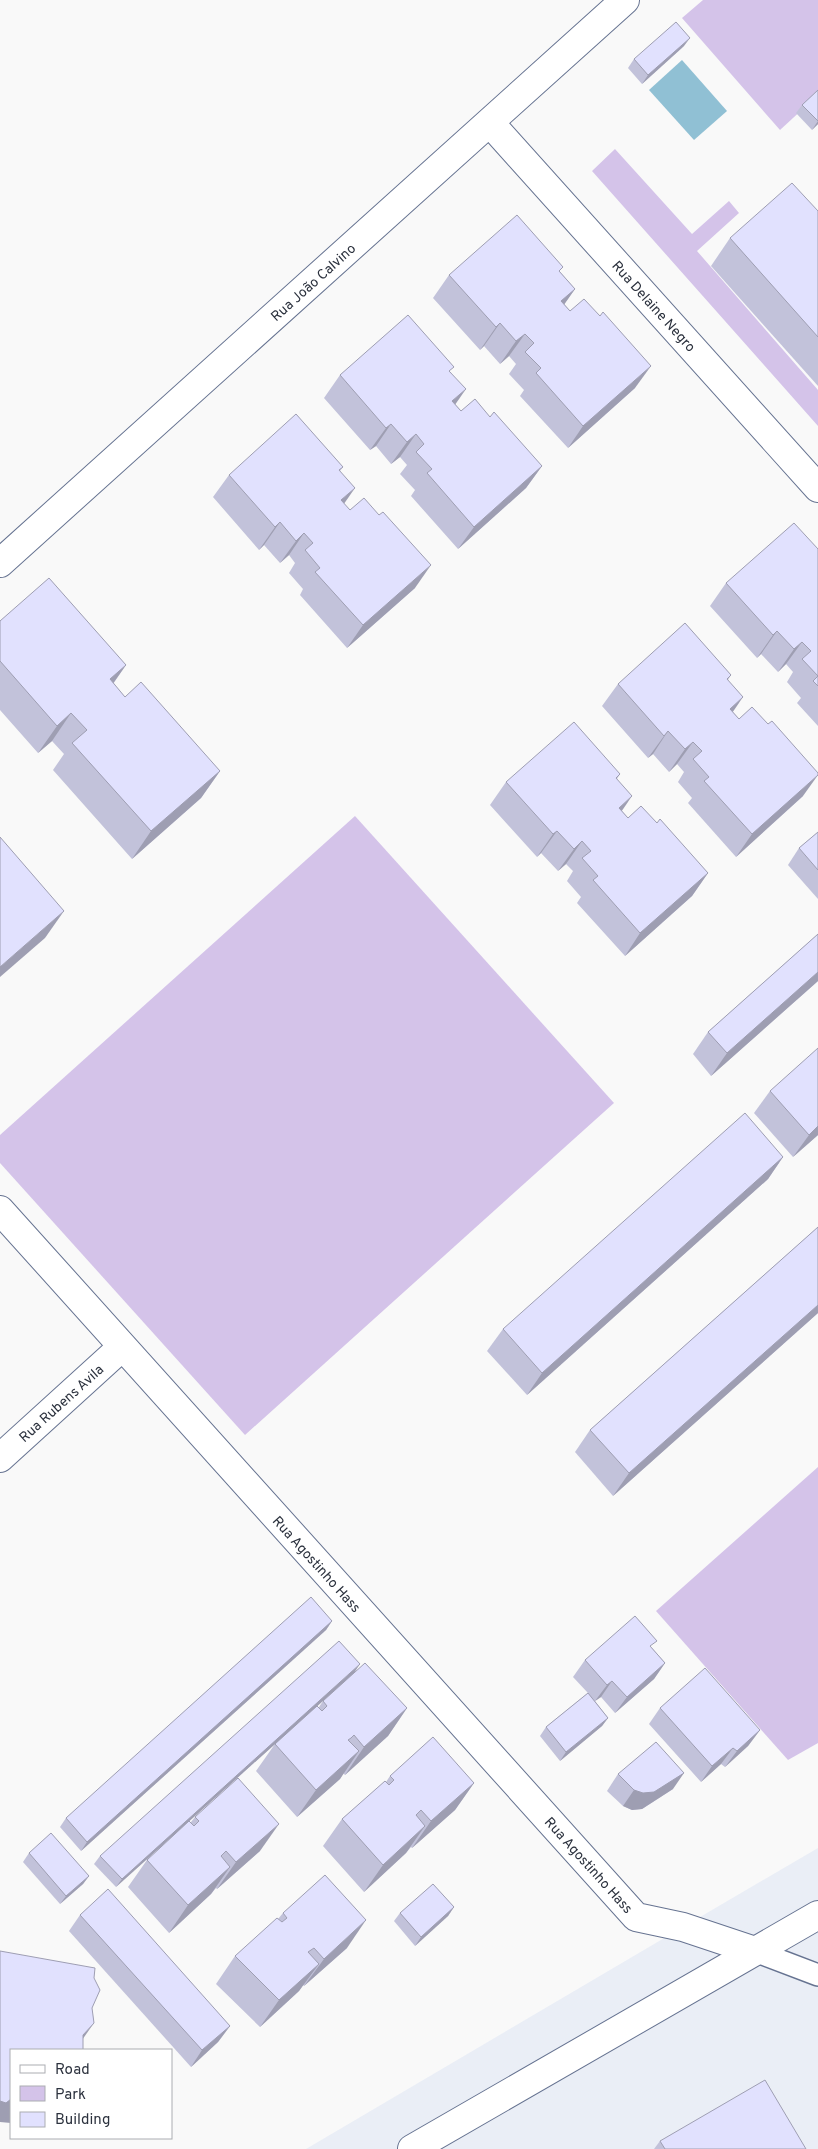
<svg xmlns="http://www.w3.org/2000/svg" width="818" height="2149" font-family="Overpass,sans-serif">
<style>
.built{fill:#eaeef6}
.green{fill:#d4c3e9}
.water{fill:#90c0d4}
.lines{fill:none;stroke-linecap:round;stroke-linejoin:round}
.lane-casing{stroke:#667391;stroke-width:24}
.street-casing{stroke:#667391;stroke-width:30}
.lane{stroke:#fff;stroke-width:21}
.street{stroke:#fff;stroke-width:28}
.wall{fill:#c2c2da}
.shaded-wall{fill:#9e9eb2}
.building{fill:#e1e1fe;stroke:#9e9eb2}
.labels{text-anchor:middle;stroke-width:4;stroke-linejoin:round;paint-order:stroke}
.street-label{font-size:14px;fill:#2c323e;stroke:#fff}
</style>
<rect width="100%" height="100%" fill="#f9f9f9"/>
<polygon class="built" points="818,1848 818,2149 306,2149 683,1927"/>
<g class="green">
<polygon points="703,0 818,0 818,95 780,130 682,18"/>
<polygon points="615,149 692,234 729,201 739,213 697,251 818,390 818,426 592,171"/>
<polygon points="355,816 614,1103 245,1435 0,1163 0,1135"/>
<polygon points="818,1467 818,1743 788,1760 656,1611"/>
</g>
<polygon class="water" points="682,60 727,111 694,140 649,90"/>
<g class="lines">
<defs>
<polyline id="lane" points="755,1951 818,1975"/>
<g id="street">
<polyline points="490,123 818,488"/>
<polyline points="0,563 625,0"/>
<polyline points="0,1210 636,1917 683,1927 755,1951"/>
<polyline points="0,1458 122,1347"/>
<polyline points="412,2149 818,1915"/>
</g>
</defs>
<use href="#lane" class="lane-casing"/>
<use href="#street" class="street-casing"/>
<use href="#lane" class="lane"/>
<use href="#street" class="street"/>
</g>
<g class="wall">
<polygon points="684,46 642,84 628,68 634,59"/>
<polygon points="818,90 818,124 812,130 796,113 802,105"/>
<polygon points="818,211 818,386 711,266 730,238"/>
<polygon points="560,272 575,289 564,304 635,388 568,448 520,396 524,390 509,374 516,364 509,356 500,364 484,346 480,350 433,298 449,275"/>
<polygon points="451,372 455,404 461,411 490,417 542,466 526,488 458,549 411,496 415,490 400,474 407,465 400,457 391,464 376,446 370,450 324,398 340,375"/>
<polygon points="343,467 340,471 344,504 415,588 347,648 300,595 303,589 289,573 295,563 289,555 280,563 264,545 259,550 213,497 229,475"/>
<polygon points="818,549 818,726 797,703 801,698 787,682 793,672 786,664 778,672 761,654 757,658 710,606 726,583"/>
<polygon points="0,621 126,665 113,684 125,697 220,771 201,798 132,859 53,770 64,754 52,741 38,753 0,710"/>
<polygon points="731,675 728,680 733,712 803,796 736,857 688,803 692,798 678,782 684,772 677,764 669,772 653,754 648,758 602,706 618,684"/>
<polygon points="620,774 617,779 622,811 628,818 657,823 708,873 692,896 625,956 577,903 581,897 567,881 573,871 566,864 558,871 541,853 537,857 490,805 506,782"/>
<polygon points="818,832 818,899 788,865 799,848"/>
<polygon points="818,934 818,981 711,1076 693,1054 708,1032"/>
<polygon points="770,1091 818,1135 793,1157 754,1113"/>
<polygon points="783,1157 768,1179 527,1395 487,1351 503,1329"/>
<polygon points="818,1227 818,1313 613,1496 575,1452 590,1430"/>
<polygon points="332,1621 326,1630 81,1851 60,1827 66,1818"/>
<polygon points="652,1648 665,1663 654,1679 615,1713 601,1697 595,1701 608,1718 602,1726 560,1761 540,1736 546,1727 588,1693 573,1677 585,1660"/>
<polygon points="354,1673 116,1887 94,1864 100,1856"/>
<polygon points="323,1701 407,1708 388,1736 345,1775 343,1773 340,1779 297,1817 256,1771 275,1744 319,1707"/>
<polygon points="660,1708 760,1730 748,1746 725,1767 721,1764 701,1782 649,1724"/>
<polygon points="618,1774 673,1789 642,1809 632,1810 623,1806 607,1791"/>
<polygon points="390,1776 474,1783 455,1810 412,1848 411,1847 406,1853 364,1892 323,1846 342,1819 386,1782"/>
<polygon points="195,1817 260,1851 217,1889 216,1888 211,1894 169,1933 128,1887 147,1860 191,1822"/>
<polygon points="29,1853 89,1876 83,1884 60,1904 23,1862"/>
<polygon points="454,1907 448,1916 415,1946 394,1921 400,1913"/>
<polygon points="283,1913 347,1948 304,1986 303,1985 299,1991 260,2027 216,1984 235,1956 278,1919"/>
<polygon points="80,1915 230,2026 218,2042 191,2067 69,1931"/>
<polygon points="660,2141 806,2149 654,2149"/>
</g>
<g class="shaded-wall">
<polygon points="690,38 684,46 642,84 648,75"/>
<polygon points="818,121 818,124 812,130"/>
<polygon points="575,289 559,312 561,301"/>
<polygon points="500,323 484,346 480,350 496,327"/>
<polygon points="525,334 509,356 500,364 516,341"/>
<polygon points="651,366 635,388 568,448 583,426"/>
<polygon points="466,389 450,412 452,401"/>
<polygon points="391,424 376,446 370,450 386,428"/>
<polygon points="416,434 400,457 391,464 407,442"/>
<polygon points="542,466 526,488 458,549 474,527"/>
<polygon points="355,488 339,511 341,500"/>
<polygon points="280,522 264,545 259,550 275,527"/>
<polygon points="304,533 289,555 280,563 296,541"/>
<polygon points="431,565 415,588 347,648 363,625"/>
<polygon points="777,631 761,654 757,658 773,635"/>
<polygon points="802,642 786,664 778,672 794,649"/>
<polygon points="126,665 107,692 110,679"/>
<polygon points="743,697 728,719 730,709"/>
<polygon points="71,713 52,741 38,753 57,726"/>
<polygon points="668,731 653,754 648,758 664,736"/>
<polygon points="693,742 677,764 669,772 685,749"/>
<polygon points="220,771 201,798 132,859 151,831"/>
<polygon points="818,775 803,796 736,857 752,834"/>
<polygon points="632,796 617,818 619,808"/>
<polygon points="557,831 541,853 537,857 553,834"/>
<polygon points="582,841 566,864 558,871 574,849"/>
<polygon points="708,873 692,896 625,956 640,933"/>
<polygon points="64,911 45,938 0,977 0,967"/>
<polygon points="818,972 818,981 711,1076 727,1053"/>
<polygon points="818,1126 818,1135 793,1157 809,1135"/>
<polygon points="783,1157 768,1179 527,1395 542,1373"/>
<polygon points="818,1305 818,1313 613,1496 629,1473"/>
<polygon points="332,1621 326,1630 81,1851 87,1842"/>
<polygon points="665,1663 654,1679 615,1713 627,1697"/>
<polygon points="360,1664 354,1673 116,1887 122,1879"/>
<polygon points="612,1681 601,1697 595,1701 607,1685"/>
<polygon points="407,1708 388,1736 345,1775 364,1747"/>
<polygon points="608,1718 602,1726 560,1761 566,1752"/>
<polygon points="760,1730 748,1746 725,1767 737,1751"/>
<polygon points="733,1748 721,1764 701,1782 712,1766"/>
<polygon points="359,1751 340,1779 297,1817 316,1790"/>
<polygon points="684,1773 673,1789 642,1809 632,1810 623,1806 634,1790"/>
<polygon points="474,1783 455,1810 412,1848 431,1821"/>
<polygon points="279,1824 260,1851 217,1889 236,1862"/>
<polygon points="425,1826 406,1853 364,1892 383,1865"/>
<polygon points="230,1867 211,1894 169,1933 188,1905"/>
<polygon points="89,1876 83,1884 60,1904 66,1896"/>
<polygon points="454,1907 448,1916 415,1946 421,1937"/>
<polygon points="366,1920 347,1948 304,1986 324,1959"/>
<polygon points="319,1964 299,1991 260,2027 279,2000"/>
<polygon points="94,2023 75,2050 83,2035"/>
<polygon points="230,2026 218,2042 191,2067 202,2050"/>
<polygon points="11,2099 11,2123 0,2122 0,2101"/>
</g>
<g class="building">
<polygon points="676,22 690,38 648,75 634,59"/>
<polygon points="818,90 818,121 802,105"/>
<polygon points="792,183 818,211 818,337 730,238"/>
<polygon points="517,215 563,267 559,271 575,289 561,301 570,311 584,299 600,316 603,312 651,366 583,426 536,373 541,368 525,352 534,343 525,334 516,341 500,323 496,327 449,275"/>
<polygon points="408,315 454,367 449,371 466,389 452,401 461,411 475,399 490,417 494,412 542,466 474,527 427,473 432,469 416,452 424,444 416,434 407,442 391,424 386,428 340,375"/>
<polygon points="296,414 343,467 339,470 355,488 341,500 350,510 364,498 379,515 383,512 431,565 363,625 315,572 320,568 305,550 313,543 304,533 296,541 280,522 275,527 229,475"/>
<polygon points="794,523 818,549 818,686 813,681 818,676 802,659 811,651 802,642 794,649 777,631 773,635 726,583"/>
<polygon points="49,578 126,665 110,679 125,697 141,682 220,771 151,831 72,743 87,730 71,713 57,726 0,661 0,621"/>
<polygon points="685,623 731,675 727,679 743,697 730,709 739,719 752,707 768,724 772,721 818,773 818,775 752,834 704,781 709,777 693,759 702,751 693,742 685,749 668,731 664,736 618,684"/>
<polygon points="574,722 620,774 616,778 632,796 619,808 628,818 641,806 657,823 660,819 708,873 640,933 593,880 598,876 582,858 591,851 582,841 574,849 557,831 553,834 506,782"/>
<polygon points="818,832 818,870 799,848"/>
<polygon points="0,837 64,911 0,967"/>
<polygon points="818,934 818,972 727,1053 708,1032"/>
<polygon points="818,1048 818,1126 809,1135 770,1091"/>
<polygon points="745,1113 783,1157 542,1373 503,1329"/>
<polygon points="818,1227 818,1305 629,1473 590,1430"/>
<polygon points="311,1597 332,1621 87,1842 66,1818"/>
<polygon points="635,1616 657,1641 650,1646 665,1663 627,1697 612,1681 607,1685 585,1660"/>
<polygon points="339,1641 360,1664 122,1879 100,1856"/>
<polygon points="365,1663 407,1708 364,1747 354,1735 351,1738 348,1740 359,1751 316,1790 275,1744 317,1706 322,1711 327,1706 323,1701"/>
<polygon points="705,1668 760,1730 737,1751 733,1748 712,1766 660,1708"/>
<polygon points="588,1693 608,1718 566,1752 546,1727"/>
<polygon points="433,1737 474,1783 431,1821 421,1810 416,1815 425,1826 383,1865 342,1819 385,1781 389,1785 394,1780 390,1776"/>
<polygon points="656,1742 684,1773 654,1792 643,1793 634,1790 618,1774"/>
<polygon points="238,1778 279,1824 236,1862 226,1851 221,1856 230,1867 188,1905 147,1860 189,1821 194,1826 199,1821 195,1817"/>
<polygon points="51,1833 89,1876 66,1896 29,1853"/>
<polygon points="325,1875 366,1920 324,1959 314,1948 308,1952 319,1964 279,2000 235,1956 277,1918 282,1922 287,1918 283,1913"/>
<polygon points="433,1884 454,1907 421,1937 400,1913"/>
<polygon points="108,1889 230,2026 202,2050 80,1915"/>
<polygon points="0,1951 95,1968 94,1978 100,1990 92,2008 94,2023 83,2035 83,2050 11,2050 11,2099 6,2103 0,2101"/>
<polygon points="765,2080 806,2149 665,2149 660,2141"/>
</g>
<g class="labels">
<g class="street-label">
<text transform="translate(313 282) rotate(-42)" y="5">Rua João Calvino</text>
<text transform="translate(654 306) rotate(48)" y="5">Rua Delaine Negro</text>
<text transform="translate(61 1403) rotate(-42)" y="5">Rua Rubens Avila</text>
<text transform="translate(317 1564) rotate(48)" y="5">Rua Agostinho Hass</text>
<text transform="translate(589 1865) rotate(48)" y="5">Rua Agostinho Hass</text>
</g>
</g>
<rect x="10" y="2049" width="162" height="90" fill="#ffffff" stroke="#abadb2"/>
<rect x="20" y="2065" width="25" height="8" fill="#ffffff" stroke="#abadb2"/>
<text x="55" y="2074" font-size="15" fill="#2c323e">Road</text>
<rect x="20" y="2086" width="25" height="15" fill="#d4c3e9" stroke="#abadb2"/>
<text x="55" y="2099" font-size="15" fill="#2c323e">Park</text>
<rect x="20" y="2112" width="25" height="15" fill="#e1e1fe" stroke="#abadb2"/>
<text x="55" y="2124" font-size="15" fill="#2c323e">Building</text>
</svg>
